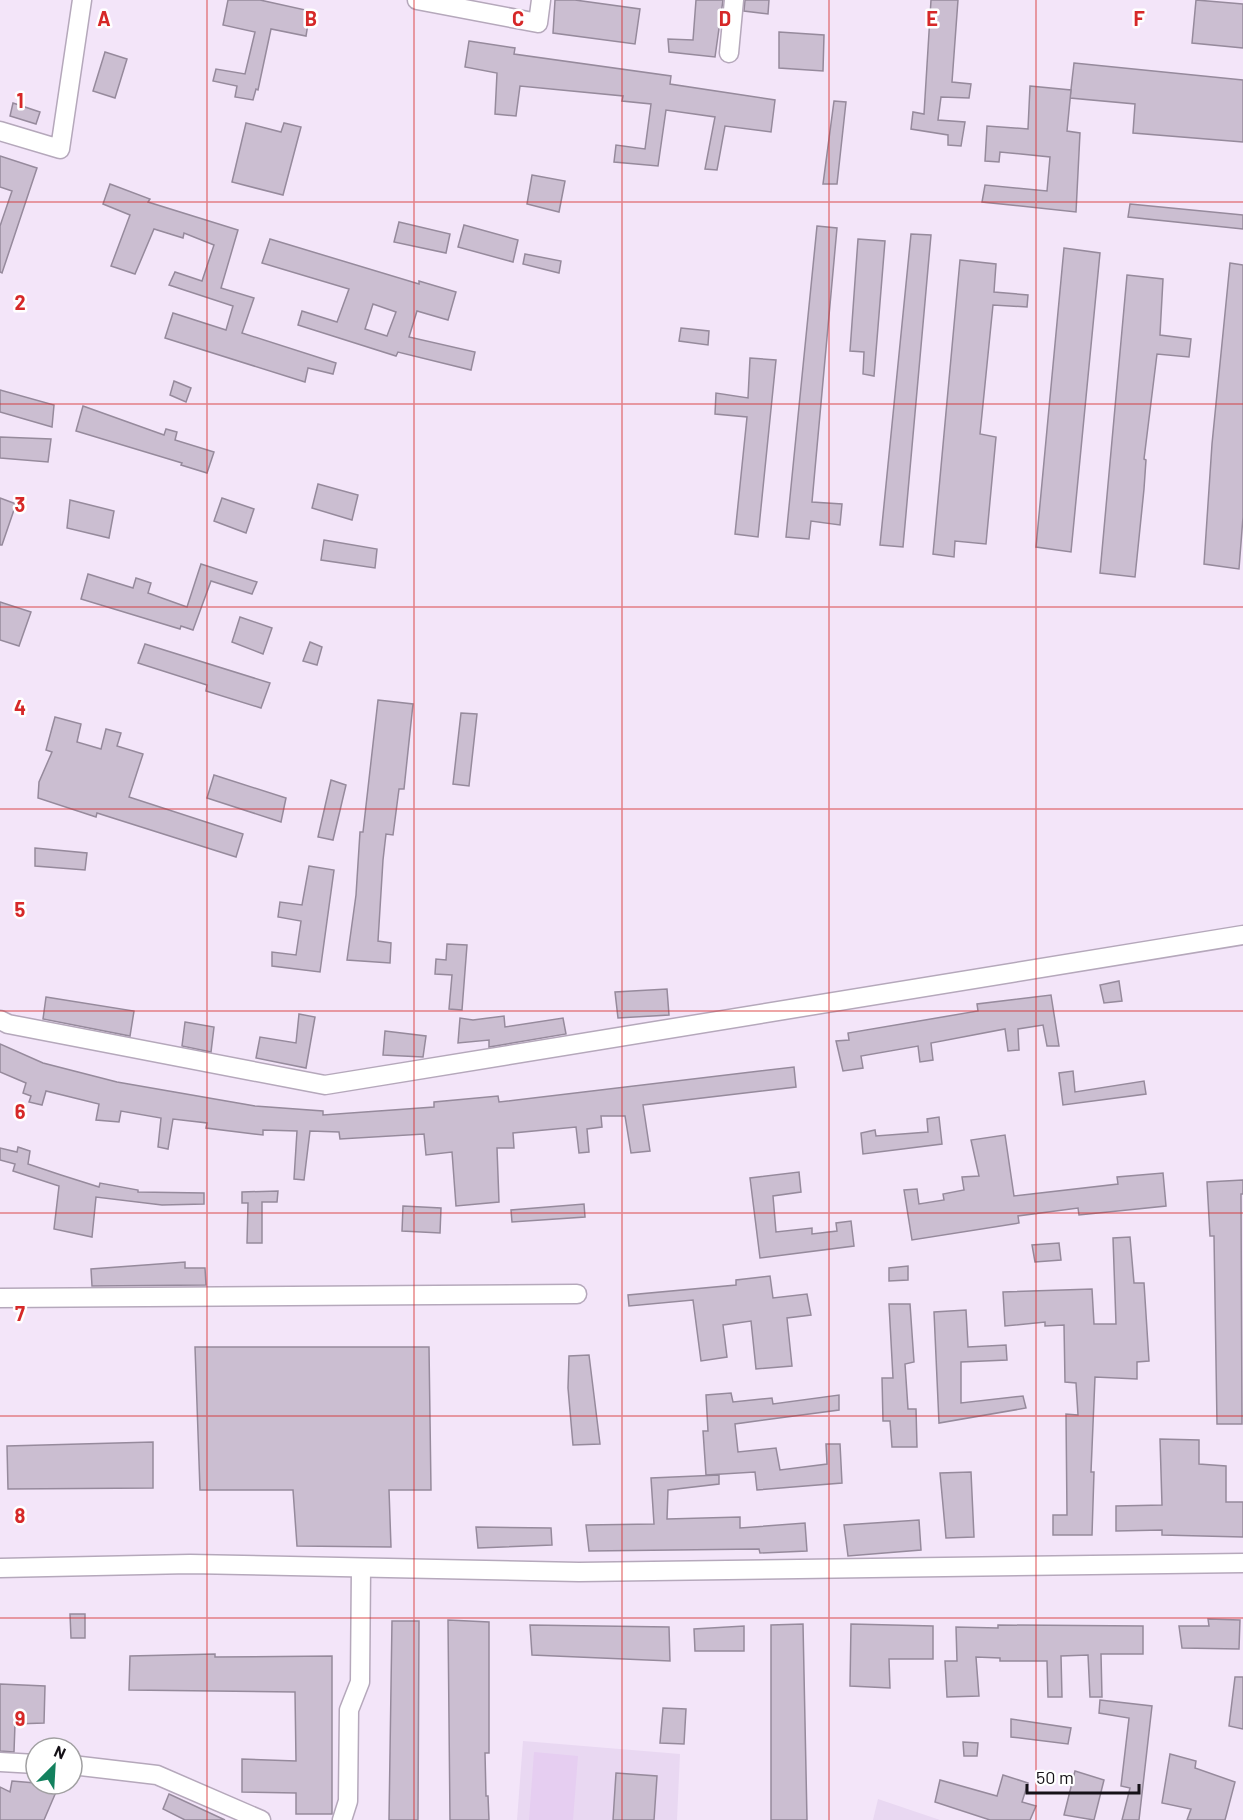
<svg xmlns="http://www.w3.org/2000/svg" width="1243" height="1820" font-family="Barlow,sans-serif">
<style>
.built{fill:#e9d8f2}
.green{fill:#e6cef1}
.building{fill:#cbbed1;stroke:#968a9c;stroke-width:1.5;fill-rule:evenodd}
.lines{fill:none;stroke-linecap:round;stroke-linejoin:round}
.minor-casing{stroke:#b5a8bb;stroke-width:21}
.minor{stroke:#fff;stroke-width:18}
.grid{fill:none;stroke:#d62828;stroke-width:1.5;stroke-opacity:0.55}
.grid-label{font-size:20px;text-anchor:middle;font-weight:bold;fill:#d62828;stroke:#fff;stroke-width:5;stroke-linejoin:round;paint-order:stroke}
</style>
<rect width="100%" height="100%" fill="#f3e5f9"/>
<g class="built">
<polygon points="523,1741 680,1754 677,1820 517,1820"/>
<polygon points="878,1799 940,1820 873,1820"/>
</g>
<polygon class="green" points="534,1752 578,1756 573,1820 529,1820"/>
<g class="building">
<polygon points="228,0 260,0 310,11 306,36 271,29 258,90 256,89 253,100 235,97 237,86 213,81 216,69 245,74 255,32 223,25"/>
<polygon points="555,0 575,0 640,9 635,44 553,33"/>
<polygon points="696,0 723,0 715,57 669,52 668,39 693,40"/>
<polygon points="745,0 769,0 768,14 744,11"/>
<polygon points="931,0 958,0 952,82 971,84 969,98 941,97 938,120 965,122 961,146 948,145 948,135 911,129 913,112 924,114"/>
<polygon points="1196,0 1243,4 1243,48 1192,43"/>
<polygon points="779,32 824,35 823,71 779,68"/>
<polygon points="469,41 515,48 514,54 671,76 670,84 775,100 771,132 725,126 717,170 705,169 715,117 666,110 658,166 614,162 616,145 645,149 651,104 622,101 623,96 520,86 516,116 495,114 497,73 465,67"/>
<polygon points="105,52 127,59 115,98 93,91"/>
<polygon points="1074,63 1243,80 1243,142 1133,133 1135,104 1070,98"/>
<polygon points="1030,86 1071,90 1067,131 1080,133 1076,212 982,202 985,185 1047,191 1050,157 1000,152 999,162 985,161 987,126 1028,129"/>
<polygon points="834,101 846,102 837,184 823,184"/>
<polygon points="13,103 40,112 36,124 10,116"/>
<polygon points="246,123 281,132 284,123 301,127 283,195 232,182"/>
<polygon points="0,156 37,168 2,273 0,272 0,226 12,191 0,187"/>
<polygon points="532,175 565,181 559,212 527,204"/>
<polygon points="110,184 150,199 148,202 238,230 221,288 254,298 242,333 336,363 333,374 308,368 305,382 165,338 173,313 226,330 233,306 169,285 175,272 202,281 214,245 184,233 183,238 154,229 135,274 111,266 130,215 103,204"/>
<polygon points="1130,204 1243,215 1243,229 1128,217"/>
<polygon points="399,222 450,234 446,253 394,242"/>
<polygon points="464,225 518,240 513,262 458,247"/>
<polygon points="817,226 837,228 812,502 842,504 840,525 811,521 809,539 786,537"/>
<polygon points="911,234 931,235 903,547 880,545"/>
<path d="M270,239L419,284V281L456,292L448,320L417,311L409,337L475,352L471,370L398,352L396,356L298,325L302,311L337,322L349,289L262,263ZM373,304L396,312L387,336L365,329Z"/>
<polygon points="858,239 885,241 874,376 863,374 864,352 850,351"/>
<polygon points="1064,248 1100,253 1071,552 1036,547"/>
<polygon points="525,254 561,261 559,273 523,264"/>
<polygon points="960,260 996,264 994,292 1028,295 1027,307 993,305 980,434 996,437 986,544 955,541 954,557 933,554"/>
<polygon points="1230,263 1243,265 1243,517 1239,569 1204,564 1212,444"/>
<polygon points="1127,275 1163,279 1160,335 1191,339 1189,357 1157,354 1144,459 1146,460 1144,489 1135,577 1100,573"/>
<polygon points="681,328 709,331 708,345 679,341"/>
<polygon points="750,358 776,360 758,537 735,534 747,417 715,414 716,393 748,398"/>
<polygon points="174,381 191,388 186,402 170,395"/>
<polygon points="0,390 54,405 52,427 0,412"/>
<polygon points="83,406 164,435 166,429 177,432 175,440 214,452 207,473 181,465 182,463 76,431"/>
<polygon points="0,437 51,439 48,462 0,458"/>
<polygon points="318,484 358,495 352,520 312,508"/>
<polygon points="0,498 16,504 2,545 0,545"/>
<polygon points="222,498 254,509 246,533 214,521"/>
<polygon points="70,500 114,511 109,538 67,528"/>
<polygon points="324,540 377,549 375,568 321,560"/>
<polygon points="201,564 257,582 252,594 211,581 193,630 181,626 180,629 81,599 88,574 133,588 136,578 151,583 148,593 187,607"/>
<polygon points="0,602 31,612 19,646 0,640"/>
<polygon points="240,617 272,628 263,654 232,642"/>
<polygon points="310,642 322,647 317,665 303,661"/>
<polygon points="145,644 270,683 261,708 206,691 207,685 138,663"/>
<polygon points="378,700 413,704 404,789 399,789 393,835 386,834 383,860 378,941 391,943 390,963 347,960 356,895 360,832 363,832"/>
<polygon points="461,713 477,714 469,786 453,784"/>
<polygon points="55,717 81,724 77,742 101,749 106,729 121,733 117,746 143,754 129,797 243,834 236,857 97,813 96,817 38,798 39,782 52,752 46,750"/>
<polygon points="214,775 286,798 281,822 207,798"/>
<polygon points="331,780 346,785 333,840 318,837"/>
<polygon points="35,848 87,853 85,870 35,866"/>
<polygon points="309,866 334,870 320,972 272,966 272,952 296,955 301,921 278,917 280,902 302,905"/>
<polygon points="447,944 467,945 462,1010 449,1009 452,975 435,974 436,959 446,960"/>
<polygon points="1119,981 1122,1001 1104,1003 1100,985"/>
<polygon points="667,989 669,1015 618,1018 615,992"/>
<polygon points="1051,995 1059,1046 1047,1046 1043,1025 1018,1029 1019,1050 1008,1051 1005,1029 931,1043 933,1060 920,1062 918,1046 861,1056 863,1068 843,1071 836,1041 849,1040 848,1033 978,1011 977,1004"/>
<polygon points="46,997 134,1011 130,1036 43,1019"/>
<polygon points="299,1014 315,1017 306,1068 256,1058 260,1037 296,1043"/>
<polygon points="504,1016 505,1027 563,1018 566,1034 489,1047 489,1040 458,1043 460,1018 473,1020"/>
<polygon points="185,1022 214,1027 211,1052 182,1046"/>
<polygon points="385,1031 426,1036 423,1057 383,1055"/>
<polygon points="0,1044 43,1063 117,1082 255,1106 323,1111 323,1115 434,1107 434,1102 498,1096 499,1102 794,1067 796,1087 643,1105 650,1151 631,1153 625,1116 601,1116 602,1127 587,1129 589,1152 579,1153 576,1127 513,1133 514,1148 497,1148 499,1202 456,1206 452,1152 426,1155 424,1134 340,1139 339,1132 310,1131 304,1180 294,1179 297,1131 263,1130 263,1135 206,1128 207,1123 173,1119 168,1149 158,1147 161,1118 121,1111 119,1122 96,1120 99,1104 46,1091 42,1105 29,1102 31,1096 23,1093 26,1083 0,1072"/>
<polygon points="1073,1071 1075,1092 1144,1081 1146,1094 1063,1105 1059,1073"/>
<polygon points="939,1117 942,1144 863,1154 861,1133 875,1130 876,1136 928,1132 927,1119"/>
<polygon points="1005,1135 1014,1196 1118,1184 1117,1177 1163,1173 1166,1206 1079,1215 1078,1208 1018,1216 1019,1223 912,1240 904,1190 917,1189 919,1204 944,1200 943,1194 964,1190 962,1177 979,1176 971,1140"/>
<polygon points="18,1147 30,1151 28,1164 61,1175 99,1187 100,1183 138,1190 138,1192 204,1193 204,1204 162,1205 96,1197 92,1237 54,1229 59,1186 13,1171 15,1164 0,1160 0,1148 17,1152"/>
<polygon points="799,1172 801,1192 773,1196 776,1232 812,1228 812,1234 837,1231 836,1223 851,1221 854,1246 760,1258 750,1178"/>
<polygon points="1243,1180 1243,1194 1241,1194 1242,1424 1217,1424 1214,1236 1210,1236 1207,1182"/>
<polygon points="278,1191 277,1202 262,1202 262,1243 247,1243 248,1203 242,1203 242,1192"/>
<polygon points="584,1204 585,1217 512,1222 511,1210"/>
<polygon points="403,1206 441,1208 440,1233 402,1231"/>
<polygon points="1130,1237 1134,1283 1144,1283 1149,1361 1137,1362 1137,1379 1095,1377 1091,1472 1094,1472 1092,1535 1053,1535 1053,1515 1067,1515 1066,1414 1078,1415 1076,1383 1065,1382 1064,1325 1045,1326 1045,1322 1005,1326 1003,1292 1092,1289 1094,1324 1116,1324 1113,1238"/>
<polygon points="1059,1243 1061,1260 1035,1262 1032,1245"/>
<polygon points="185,1262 185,1268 205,1268 206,1285 92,1286 91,1269"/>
<polygon points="908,1266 908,1280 889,1281 889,1268"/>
<polygon points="770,1276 773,1298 807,1294 811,1315 787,1318 792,1366 756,1369 751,1321 723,1325 727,1357 701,1361 693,1300 629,1306 628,1295 736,1285 736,1280"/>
<polygon points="889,1304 910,1304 914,1362 905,1364 908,1409 916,1409 917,1447 892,1447 890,1421 883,1421 882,1378 893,1378"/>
<polygon points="966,1310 968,1347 1006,1345 1007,1360 961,1362 961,1403 1023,1396 1026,1408 939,1423 934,1312"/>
<polygon points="195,1347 429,1347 431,1490 389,1490 391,1547 297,1546 293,1490 200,1490"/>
<polygon points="589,1355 600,1444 573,1445 568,1388 569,1356"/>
<polygon points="731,1393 733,1402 772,1398 773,1404 839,1395 839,1410 735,1424 738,1452 776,1448 780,1470 827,1464 826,1444 840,1444 842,1483 757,1490 755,1472 706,1475 703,1431 708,1431 706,1395"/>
<polygon points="1160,1439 1199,1440 1199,1464 1226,1466 1226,1502 1243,1502 1243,1537 1162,1535 1162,1530 1116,1531 1116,1506 1162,1505"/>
<polygon points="153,1442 153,1488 8,1489 7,1446"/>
<polygon points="971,1472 974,1537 946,1538 940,1473"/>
<polygon points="719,1475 719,1484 668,1490 667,1519 740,1517 740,1528 805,1523 807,1551 760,1553 759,1549 589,1551 586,1525 654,1524 651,1478"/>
<polygon points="919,1520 921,1550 848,1556 844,1525"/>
<polygon points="476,1527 551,1528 552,1545 478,1548"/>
<polygon points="70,1614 85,1614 85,1638 71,1638"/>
<polygon points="1208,1619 1240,1620 1239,1649 1182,1648 1179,1626 1209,1626"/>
<polygon points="448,1620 489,1622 489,1753 485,1753 486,1796 488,1796 489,1820 450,1820"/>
<polygon points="392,1621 419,1621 418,1820 389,1820"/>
<polygon points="803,1624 807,1820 771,1820 771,1625"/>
<polygon points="851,1624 933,1626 933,1659 889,1659 890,1688 850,1686"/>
<polygon points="530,1625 669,1627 670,1661 532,1655"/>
<polygon points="998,1625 1143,1626 1143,1654 1101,1654 1102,1697 1090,1697 1088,1655 1061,1656 1062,1697 1048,1697 1047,1661 1000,1661 1000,1658 976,1657 979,1696 947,1697 945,1661 957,1661 956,1627 998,1628"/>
<polygon points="744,1626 744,1651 695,1651 694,1629"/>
<polygon points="215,1654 215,1657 332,1656 332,1814 296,1814 296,1793 242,1792 242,1759 296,1761 295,1692 129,1690 130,1656"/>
<polygon points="1235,1677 1243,1677 1243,1729 1229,1726"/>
<polygon points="0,1684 45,1686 44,1723 15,1724 14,1752 0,1751"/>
<polygon points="1100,1700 1152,1706 1139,1820 1122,1820 1130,1788 1121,1786 1129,1718 1099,1713"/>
<polygon points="663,1708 686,1709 684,1744 660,1743"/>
<polygon points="1011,1719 1071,1728 1068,1744 1011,1737"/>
<polygon points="963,1742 978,1743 977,1756 964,1756"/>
<polygon points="1170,1754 1196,1761 1195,1768 1235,1782 1225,1820 1187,1820 1191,1809 1162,1803"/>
<polygon points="1075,1771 1104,1780 1094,1820 1064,1815"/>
<polygon points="616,1773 657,1776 654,1820 613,1820"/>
<polygon points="1003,1775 1028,1783 1022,1802 1036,1806 1030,1820 990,1820 935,1802 940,1780 997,1796"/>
<polygon points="12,1781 59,1785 44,1820 0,1820 0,1787 10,1792"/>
<polygon points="169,1794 225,1820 185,1820 163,1809"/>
</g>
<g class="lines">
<defs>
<g id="minor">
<polyline points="417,0 538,23 541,0"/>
<polyline points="729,53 734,0"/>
<polyline points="0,131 60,149 82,0"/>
<polyline points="0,1020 8,1024 325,1085 1243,935"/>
<polyline points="0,1298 577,1294"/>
<polyline points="0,1568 190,1564 579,1572 1243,1563"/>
<polyline points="0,1762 36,1764"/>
<polyline points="72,1765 157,1775 261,1820"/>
<polyline points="342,1820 348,1801 349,1710 360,1682 361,1568"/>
</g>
</defs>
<use href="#minor" class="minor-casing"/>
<use href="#minor" class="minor"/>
</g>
<path class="grid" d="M207,0V1820M414,0V1820M622,0V1820M829,0V1820M1036,0V1820M0,202H1243M0,404H1243M0,607H1243M0,809H1243M0,1011H1243M0,1213H1243M0,1416H1243M0,1618H1243"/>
<g class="grid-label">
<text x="104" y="26">A</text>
<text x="311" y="26">B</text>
<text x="518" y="26">C</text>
<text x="725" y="26">D</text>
<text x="932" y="26">E</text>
<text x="1139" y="26">F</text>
<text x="20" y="108">1</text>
<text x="20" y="310">2</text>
<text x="20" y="512">3</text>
<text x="20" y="715">4</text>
<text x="20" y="917">5</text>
<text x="20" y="1119">6</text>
<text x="20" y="1321">7</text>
<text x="20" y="1523">8</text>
<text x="20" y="1726">9</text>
</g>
<g transform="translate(54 1766) rotate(24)"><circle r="28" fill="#ffffff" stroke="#a1a0a2" stroke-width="1.5"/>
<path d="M0-4.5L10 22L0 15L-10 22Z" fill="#13815e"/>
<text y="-9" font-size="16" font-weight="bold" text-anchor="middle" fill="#151117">N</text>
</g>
<path d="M1027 1784v9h112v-9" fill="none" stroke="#151117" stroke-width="3"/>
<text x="1036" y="1784" font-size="18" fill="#151117" stroke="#ffffff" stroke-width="4.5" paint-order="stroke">50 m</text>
</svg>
